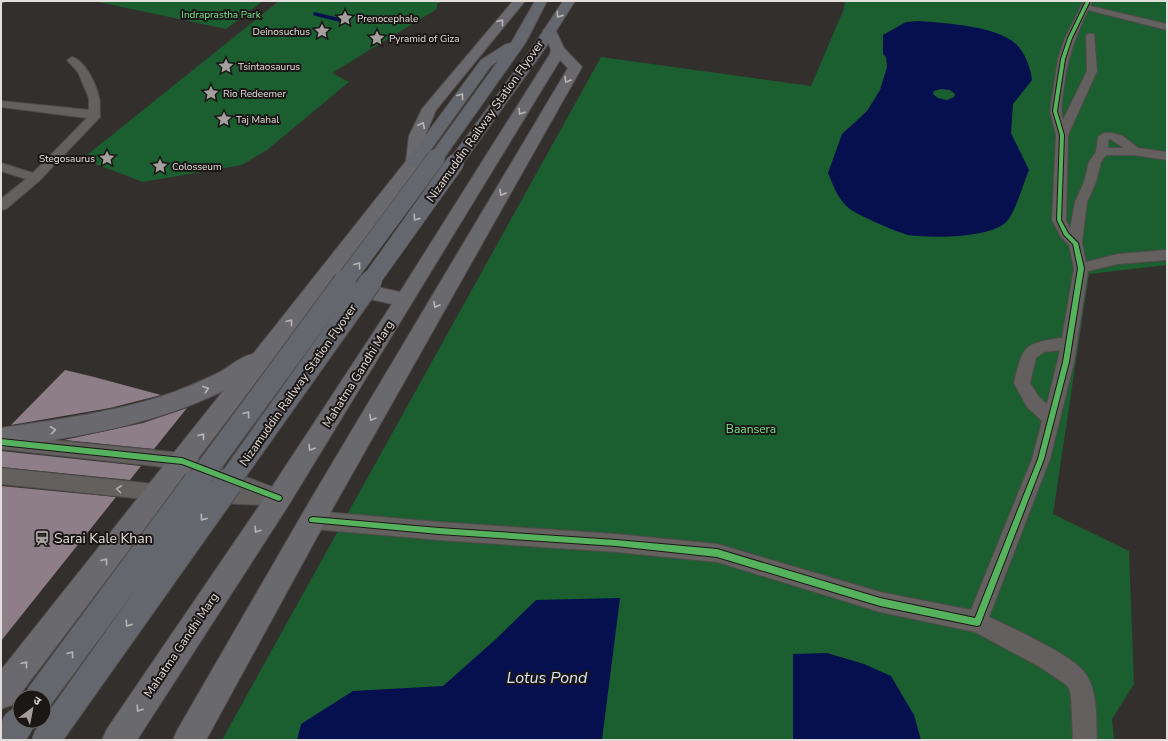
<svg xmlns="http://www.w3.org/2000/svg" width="1168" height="741" font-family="'Nunito Sans','Noto Sans Devanagari',sans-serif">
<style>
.green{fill:#1b5e2f}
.water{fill:#06104f;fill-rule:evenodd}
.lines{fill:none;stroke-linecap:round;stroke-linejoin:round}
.stream{stroke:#06104f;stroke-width:3.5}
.building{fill:#8e7e88}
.street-casing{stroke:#4f4b4a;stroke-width:2}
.primary-casing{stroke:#4f4b4a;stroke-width:2}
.highway-casing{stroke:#4f4b4a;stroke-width:2}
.street{fill:#63605f;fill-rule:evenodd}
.primary{fill:#6a6a6e;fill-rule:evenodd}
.highway{fill:#65676e;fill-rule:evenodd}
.rail{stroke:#6b6867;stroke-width:2;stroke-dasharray:5 2.5;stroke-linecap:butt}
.highway-bridge-far2-casing{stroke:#4f4b4a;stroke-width:19;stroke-linecap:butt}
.highway-bridge-far1-casing{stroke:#4f4b4a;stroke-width:24;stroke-linecap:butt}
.highway-bridge-casing{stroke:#4f4b4a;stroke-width:30;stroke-linecap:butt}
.highway-bridge-far2{stroke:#65676e;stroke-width:18}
.highway-bridge-far1{stroke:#65676e;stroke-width:22}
.highway-bridge{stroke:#65676e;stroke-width:28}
.cycleway-casing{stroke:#1b1716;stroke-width:2}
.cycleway{fill:#56b35d;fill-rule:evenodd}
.oneway{stroke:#b7b4b5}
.oneway2{stroke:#b9b5b5}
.oneway3{stroke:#b0aba9}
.labels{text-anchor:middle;stroke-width:4;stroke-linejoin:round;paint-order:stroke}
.far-park-label{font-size:10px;fill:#7ae490;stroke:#1b1716}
.far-poi-label{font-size:10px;fill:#e3dddb;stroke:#1b1716;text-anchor:start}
.street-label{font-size:12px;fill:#e3dddb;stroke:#1b1716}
.park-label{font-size:12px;fill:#7ae490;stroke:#1b1716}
.near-poi-label{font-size:14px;fill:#e3dddb;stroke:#1b1716;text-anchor:start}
.near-water-label{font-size:16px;font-style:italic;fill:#dae5f9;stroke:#1b1716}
</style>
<rect width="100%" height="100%" fill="#332f2d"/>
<g class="green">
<polygon points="94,1 263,1 226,29"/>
<polygon points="279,1 443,1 437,4 437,9 332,73 349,82 267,150 242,165 143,182 82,159"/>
<polygon points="845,1 1167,1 1167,265 1089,274 1053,514 1129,551 1134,684 1112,719 1114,740 222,740 601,57 811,86 843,11"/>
</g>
<g class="water">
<path d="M919,21C944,23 997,26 1016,44C1025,52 1031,69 1032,80L1013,104L1011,133L1029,170C1023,184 1017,208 1008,220C993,239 930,238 908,235C899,233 857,215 850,209C838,200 834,187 828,173L842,134L867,111L880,90L887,67L886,57L883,54V35L906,22ZM941,89L950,90L955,94L954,97L947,100L938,98L933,94L934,91Z"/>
<polygon points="620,598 602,740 297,740 301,724 353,691 443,686 496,639 536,600"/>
<polygon points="827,653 864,664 891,676 914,715 921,740 793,740 793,654"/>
</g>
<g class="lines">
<polyline class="stream" points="315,14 344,21"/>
</g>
<g class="building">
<polygon points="65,370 94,377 161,395 110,408 11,425"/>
<polygon points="187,408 154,449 64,440 143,423"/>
<polygon points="1,451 141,466 130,480 1,467"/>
<polygon points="1,486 116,497 1,641"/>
</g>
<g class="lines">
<defs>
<g id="street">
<path d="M1084,1H1092L1090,6L1167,24V30L1088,10C1075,38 1068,56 1064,87C1062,99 1060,109 1063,120L1087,71L1086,36L1088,34H1094L1097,71L1068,135L1066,220L1070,229L1075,202L1084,182L1089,162L1096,152L1098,137L1104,133H1112L1123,136L1138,148L1167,152V160L1134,155H1106L1101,162L1096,182L1087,202L1082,243L1086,262L1118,254L1167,250V260L1118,264L1088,271L1074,362L1050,459L989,617C1012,628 1072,655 1085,673C1098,691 1096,719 1097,740H1073L1071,696L1069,688L1065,684L1040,667L975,632L880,612L717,562L616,552L439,540L313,529L306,526L304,520L306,514L313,511L439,522L616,534L717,544L880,592L971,610L1032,459L1042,421L1027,407L1014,383C1023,346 1023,343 1062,338L1074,268L1069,245L1061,237L1052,220L1056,135L1050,111L1058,59L1065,38ZM1110,139L1124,148H1108V140ZM1060,350L1047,404L1039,397L1030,383L1036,358L1044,352Z"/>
<path d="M72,57C85,60 97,86 99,98C101,104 99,111 100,117L39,181L6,209L1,210V199L26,179L1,171V163L33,173L87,118L1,107V101L89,110V98L78,72L67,60Z"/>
<polygon points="1,435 182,453 286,492 288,498 286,504 279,506 270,503 264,505 216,503 209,501 207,495 209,489 216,487 229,487 181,469 1,449"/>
<polygon points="1,468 164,485 171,487 173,493 171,499 164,501 1,484"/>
</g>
<g id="primary">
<path d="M513,1H525L436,110L425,136L422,162L420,165L12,705L1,709V670L223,391C154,425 77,437 1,448V428C59,419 118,412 174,392C189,386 204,380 218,373C230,367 240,356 253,354L406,161L409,136L422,109Z"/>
<polygon points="549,26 554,27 564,48 582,67 329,515 206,740 173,740 178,729 311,499 568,68 560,60 288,506 137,740 102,740 107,729 270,490 392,304 338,292 335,287 338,282 345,280 400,292 550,54 551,50 543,30"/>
</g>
<g id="highway">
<polygon points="535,1 547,1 526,42 442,161 436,163 430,161 428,158 498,61 491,66 420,165 414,167 408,165 406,162 408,159 481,60 506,44 511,43"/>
<polygon points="563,1 575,1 544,50 461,166 455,168 449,166 447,163 532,48"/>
<path d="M20,706V721H37L26,740H1C1,721 1,713 20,706Z"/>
</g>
</defs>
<use href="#street" class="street-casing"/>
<use href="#primary" class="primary-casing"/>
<use href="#highway" class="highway-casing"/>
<use href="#street" class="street"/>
<use href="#primary" class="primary"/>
<use href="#highway" class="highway"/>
<polyline class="rail" points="1,3 5,1"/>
<defs>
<g id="highway-bridge-far2">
<polyline points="344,282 436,158"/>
<polyline points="370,282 455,163"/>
</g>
<g id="highway-bridge-far1">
<polyline points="196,484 345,281"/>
<polyline points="227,484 371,281"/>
</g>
<g id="highway-bridge">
<polyline points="39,697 197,483"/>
<polyline points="46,740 228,483"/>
</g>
</defs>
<use href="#highway-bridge-far2" class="highway-bridge-far2-casing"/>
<use href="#highway-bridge-far1" class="highway-bridge-far1-casing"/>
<use href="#highway-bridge" class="highway-bridge-casing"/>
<use href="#highway-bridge-far2" class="highway-bridge-far2"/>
<use href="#highway-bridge-far1" class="highway-bridge-far1"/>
<use href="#highway-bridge" class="highway-bridge"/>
<defs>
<g id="cycleway">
<polygon points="1086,1 1090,1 1072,38 1065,59 1057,111 1064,135 1061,220 1068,233 1078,243 1084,268 1069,362 1044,459 980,625 977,626 880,606 717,557 616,546 439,534 310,522 309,520 310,518 313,517 439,528 616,540 717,549 880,598 975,618 1038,459 1063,362 1078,268 1073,244 1064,235 1057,220 1060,135 1053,111 1061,59 1068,38"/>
<polygon points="1,439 182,458 281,496 282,498 281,500 279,501 182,464 1,445"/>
</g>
</defs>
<use href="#cycleway" class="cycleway-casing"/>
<use href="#cycleway" class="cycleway"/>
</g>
<defs><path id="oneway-chevron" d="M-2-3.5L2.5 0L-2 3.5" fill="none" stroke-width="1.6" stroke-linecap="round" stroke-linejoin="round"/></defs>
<g class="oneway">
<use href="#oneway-chevron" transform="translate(559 15) rotate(125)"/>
<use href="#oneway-chevron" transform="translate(461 96) rotate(-53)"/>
<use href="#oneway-chevron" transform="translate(416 218) rotate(125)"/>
<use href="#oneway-chevron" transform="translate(358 265) rotate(-54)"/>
<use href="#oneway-chevron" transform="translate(247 414) rotate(-54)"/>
<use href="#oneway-chevron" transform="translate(203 518) rotate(125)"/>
<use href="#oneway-chevron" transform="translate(128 624) rotate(125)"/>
<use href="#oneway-chevron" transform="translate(71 654) rotate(-54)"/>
</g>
<g class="oneway2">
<use href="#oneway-chevron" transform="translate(501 22) rotate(-51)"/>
<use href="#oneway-chevron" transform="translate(567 80) rotate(120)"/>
<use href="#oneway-chevron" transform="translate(521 112) rotate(122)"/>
<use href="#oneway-chevron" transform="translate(422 125) rotate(-65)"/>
<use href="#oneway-chevron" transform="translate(502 193) rotate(120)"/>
<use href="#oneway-chevron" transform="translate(436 305) rotate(120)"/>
<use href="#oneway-chevron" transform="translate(290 322) rotate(-52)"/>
<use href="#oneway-chevron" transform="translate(206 389) rotate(-20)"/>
<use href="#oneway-chevron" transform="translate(372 418) rotate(120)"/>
<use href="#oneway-chevron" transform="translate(53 430) rotate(-8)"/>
<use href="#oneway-chevron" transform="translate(202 436) rotate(-52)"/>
<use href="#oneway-chevron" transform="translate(311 448) rotate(122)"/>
<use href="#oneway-chevron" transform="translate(257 530) rotate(124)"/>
<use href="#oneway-chevron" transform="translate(105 561) rotate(-52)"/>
<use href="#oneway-chevron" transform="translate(25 664) rotate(-52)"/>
<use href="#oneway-chevron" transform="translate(139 709) rotate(124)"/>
</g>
<use class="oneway3" href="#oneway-chevron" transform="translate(119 489) rotate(-174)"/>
<defs>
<symbol id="sight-bare" viewBox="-9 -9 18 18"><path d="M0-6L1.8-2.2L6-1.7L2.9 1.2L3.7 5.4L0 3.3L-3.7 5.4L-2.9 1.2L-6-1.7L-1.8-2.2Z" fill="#a5a09e" stroke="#1b1716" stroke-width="2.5" paint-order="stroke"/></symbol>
<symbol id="station-bare" viewBox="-9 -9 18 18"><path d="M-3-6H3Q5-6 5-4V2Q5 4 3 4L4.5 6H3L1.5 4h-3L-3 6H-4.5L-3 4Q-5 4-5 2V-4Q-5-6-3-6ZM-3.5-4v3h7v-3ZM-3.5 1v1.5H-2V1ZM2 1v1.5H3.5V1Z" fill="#a5a09e" stroke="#1b1716" stroke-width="2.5" paint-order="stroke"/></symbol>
</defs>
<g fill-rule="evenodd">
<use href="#sight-bare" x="334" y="7" width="22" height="22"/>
<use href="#sight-bare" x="311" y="20" width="22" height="22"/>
<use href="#sight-bare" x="366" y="27" width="22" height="22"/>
<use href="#sight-bare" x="215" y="55" width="22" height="22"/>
<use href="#sight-bare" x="200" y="82" width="22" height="22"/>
<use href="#sight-bare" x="213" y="108" width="22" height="22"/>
<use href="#sight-bare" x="96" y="147" width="22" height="22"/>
<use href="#sight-bare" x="149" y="155" width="22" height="22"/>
<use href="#station-bare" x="31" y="527" width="22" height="22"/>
</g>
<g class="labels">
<g class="far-park-label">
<text x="221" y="18">Indraprastha Park</text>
</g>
<g class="far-poi-label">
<text x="357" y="22">Prenocephale</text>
<text x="310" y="35" text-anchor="end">Deinosuchus</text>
<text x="389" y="42">Pyramid of Giza</text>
<text x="238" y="70">Tsintaosaurus</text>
<text x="223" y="97">Rio Redeemer</text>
<text x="236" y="123">Taj Mahal</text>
<text x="95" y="162" text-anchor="end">Stegosaurus</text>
<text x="172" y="170">Colosseum</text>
</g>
<g class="street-label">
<text transform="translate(485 121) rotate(-55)" y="4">Nizamuddin Railway Station Flyover</text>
<text transform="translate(358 374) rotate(-58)" y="4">Mahatma Gandhi Marg</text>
<text transform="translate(298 385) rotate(-55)" y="4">Nizamuddin Railway Station Flyover</text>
<text transform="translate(181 645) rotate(-56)" y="4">Mahatma Gandhi Marg</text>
</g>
<g class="park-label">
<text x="751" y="433">Baansera</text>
</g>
<g class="near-poi-label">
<text x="54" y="543">Sarai Kale Khan</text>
</g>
<g class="near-water-label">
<text x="547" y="683">Lotus Pond</text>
</g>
</g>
<rect width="1168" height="741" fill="none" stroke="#e3dddb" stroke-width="4"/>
<g transform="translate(32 709) rotate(32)"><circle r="19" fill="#1b1716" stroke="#6b6665"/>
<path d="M0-3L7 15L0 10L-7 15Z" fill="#a5a09e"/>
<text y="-6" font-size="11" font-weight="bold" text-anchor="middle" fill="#e3dddb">उ</text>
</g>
</svg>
